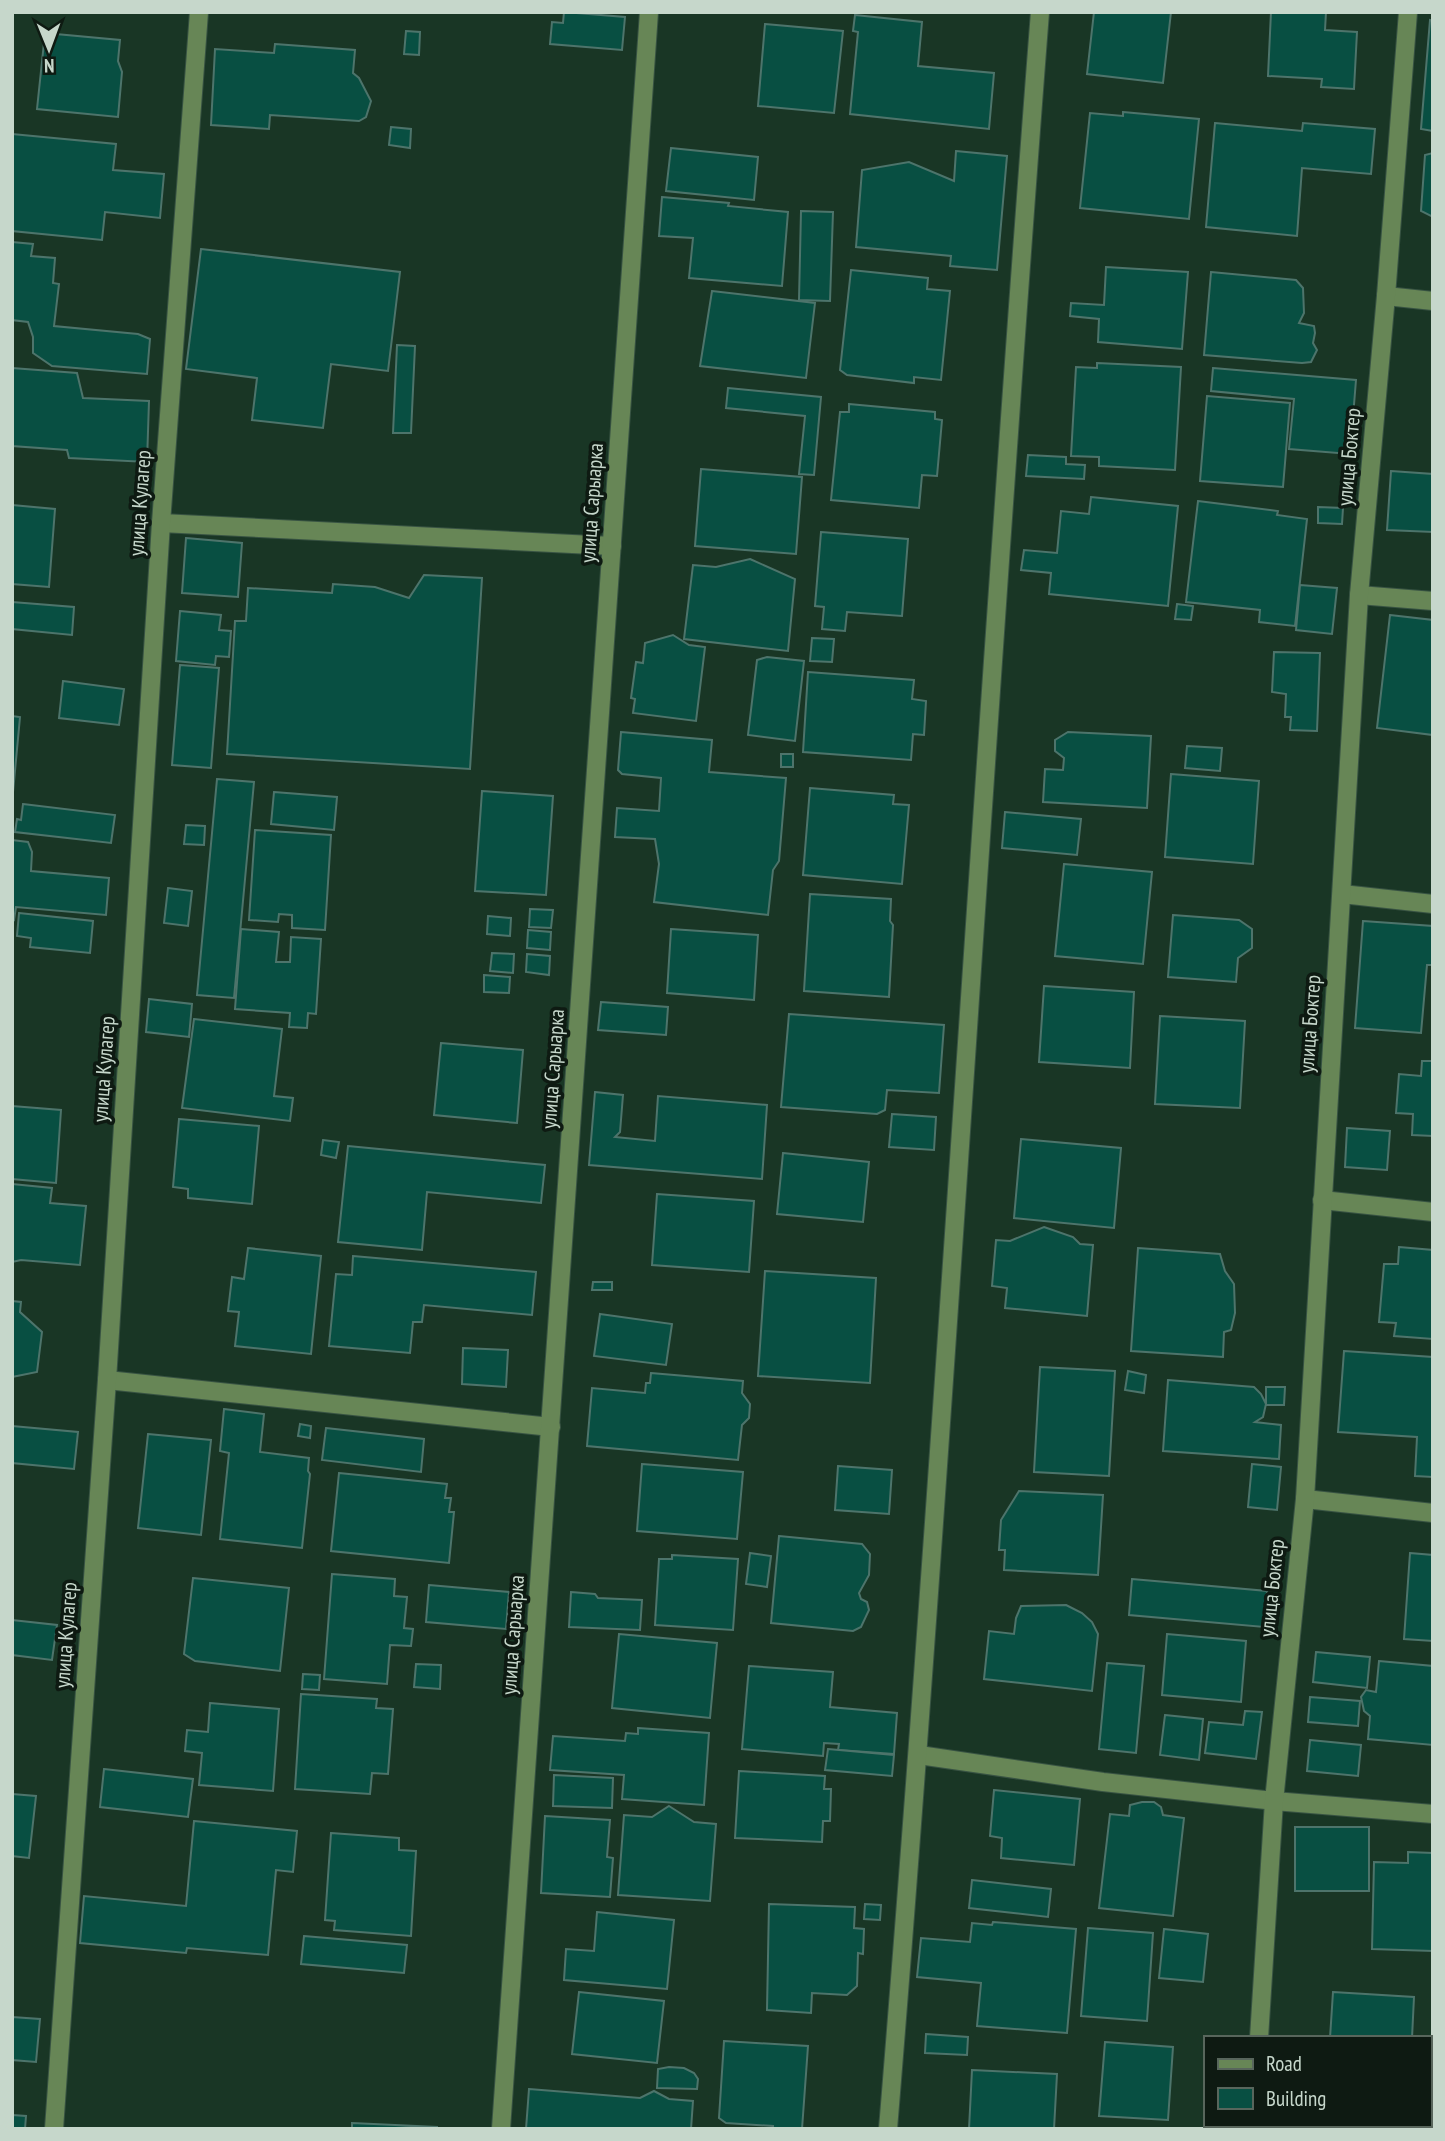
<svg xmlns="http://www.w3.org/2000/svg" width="1445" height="2141" font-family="'PT Sans Narrow',sans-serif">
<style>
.building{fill:#084f42;stroke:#4d746b;stroke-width:2}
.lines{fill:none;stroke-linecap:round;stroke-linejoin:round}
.minor-casing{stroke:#385343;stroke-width:20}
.minor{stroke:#678656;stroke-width:18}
.labels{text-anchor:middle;stroke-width:7;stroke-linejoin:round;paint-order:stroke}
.street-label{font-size:21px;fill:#c6d7cb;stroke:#0e1a12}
</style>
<rect width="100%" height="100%" fill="#193625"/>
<g class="building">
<polygon points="564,12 625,17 622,50 550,44 552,22 563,23"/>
<polygon points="1094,12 1171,12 1163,83 1087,74"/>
<polygon points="1271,12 1326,12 1325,30 1357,32 1354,89 1321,87 1322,79 1268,76"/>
<polygon points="855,15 922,22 918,66 994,73 989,129 850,114 858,32 853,31"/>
<polygon points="1430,20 1433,21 1433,131 1421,129"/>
<polygon points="765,24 843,31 834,113 758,106"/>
<polygon points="406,31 420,32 419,55 404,54"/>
<polygon points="45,33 120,40 118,61 122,72 118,117 37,109"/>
<polygon points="275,44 355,50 353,73 359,78 371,101 366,117 359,121 270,115 269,129 211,125 215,49 274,53"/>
<polygon points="1123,112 1199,119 1189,219 1080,208 1090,113 1123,116"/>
<polygon points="1215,123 1302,131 1303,123 1375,129 1371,174 1302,168 1297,236 1206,227"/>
<polygon points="391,127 411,129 410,148 389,145"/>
<polygon points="12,134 116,144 113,170 164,174 160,218 105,212 102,240 12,231"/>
<polygon points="671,148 758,157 754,200 666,191"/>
<polygon points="956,151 1007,156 997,270 950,266 951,256 856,247 862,170 909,162 954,181"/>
<polygon points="1433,153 1433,217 1421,211 1425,155"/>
<polygon points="662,197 729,203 728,206 788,212 782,286 689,278 693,238 659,236"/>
<polygon points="801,211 833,212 830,301 799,300"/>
<polygon points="12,242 33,244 31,256 55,258 53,283 59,284 54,326 138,334 150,339 147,374 52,366 33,353 33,337 28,322 12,320"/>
<polygon points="201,249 400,272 388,371 331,364 323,428 252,420 257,378 186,369"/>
<polygon points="1106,267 1188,272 1182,349 1098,342 1099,319 1070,316 1071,303 1104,305"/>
<polygon points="851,270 928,278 927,289 950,291 941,380 914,377 914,383 847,375 840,370"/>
<polygon points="1211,272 1296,280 1303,288 1304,313 1299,323 1314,326 1315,333 1313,343 1317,350 1311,362 1302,363 1204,355"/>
<polygon points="712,291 815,303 806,378 700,366"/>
<polygon points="397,345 415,346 411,433 393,433"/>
<polygon points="1097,363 1181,367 1175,470 1099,466 1099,457 1071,456 1076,367 1097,368"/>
<polygon points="12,368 77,373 83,398 149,401 147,462 69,458 67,450 12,446"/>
<polygon points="1213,368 1356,380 1350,454 1289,449 1294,399 1211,391"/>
<polygon points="728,388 821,397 814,475 799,474 805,416 726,408"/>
<polygon points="1207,396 1290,403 1283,487 1200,481"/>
<polygon points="849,404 935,412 935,419 942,420 937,476 922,475 919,508 831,500 840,412 849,412"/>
<polygon points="1028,455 1066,457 1066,464 1085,465 1084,479 1026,476"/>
<polygon points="701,469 802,477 796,554 695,546"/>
<polygon points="1391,471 1433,474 1433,532 1387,530"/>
<polygon points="1091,497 1178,506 1168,606 1049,594 1051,573 1021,570 1024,550 1057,553 1061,511 1089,514"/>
<polygon points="1198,501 1278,511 1277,515 1307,519 1295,626 1259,622 1260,610 1186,602"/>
<polygon points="12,505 55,509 49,587 12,584"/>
<polygon points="1318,507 1343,508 1342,524 1318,523"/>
<polygon points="821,532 908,539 902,616 847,612 845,631 822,629 824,607 815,606"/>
<polygon points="186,538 242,543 238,597 182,593"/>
<polygon points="750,559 795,579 788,651 684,639 693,565 716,567"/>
<polygon points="424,575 482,578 470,769 227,754 235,621 246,621 248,588 332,593 333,584 375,587 409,598"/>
<polygon points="1300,585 1337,588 1332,634 1296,630"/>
<polygon points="12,602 74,607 72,635 12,629"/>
<polygon points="1177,604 1193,606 1191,620 1175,619"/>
<polygon points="180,611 221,615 219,630 231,631 229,657 216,656 215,665 176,661"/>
<polygon points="1390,615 1433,620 1433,735 1377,728"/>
<polygon points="673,635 689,645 705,647 696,721 633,713 635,699 631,698 636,662 643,663 645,643"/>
<polygon points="812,638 834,639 832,662 810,661"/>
<polygon points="1274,652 1320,653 1317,731 1290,730 1291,717 1285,717 1286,694 1272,692"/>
<polygon points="767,657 804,661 795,741 748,735 757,660"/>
<polygon points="180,665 219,668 211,768 172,765"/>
<polygon points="808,672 914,680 912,699 926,701 924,735 913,734 911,760 803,752"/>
<polygon points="63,681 124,689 119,725 59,718"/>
<polygon points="12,716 20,717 12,803"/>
<polygon points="621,732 712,740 709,772 786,778 779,861 773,870 768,915 654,902 659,864 655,839 615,837 617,808 659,811 661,778 622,774 618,770"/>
<polygon points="1068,732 1151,736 1147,808 1043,802 1045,769 1063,770 1064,758 1055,751 1055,740"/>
<polygon points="1187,746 1222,748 1220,771 1185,768"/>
<rect x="781" y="754" width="12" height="13"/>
<polygon points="1171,774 1259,781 1253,864 1165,857"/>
<polygon points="217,779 254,782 234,998 197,995"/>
<polygon points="810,788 894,795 893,804 909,805 902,884 803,875"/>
<polygon points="482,791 553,796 546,895 475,891"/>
<polygon points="274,792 337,797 334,830 271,824"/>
<polygon points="23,804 115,815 111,843 15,832 17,819 21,820"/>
<polygon points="1005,812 1081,819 1077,855 1002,848"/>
<polygon points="186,825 205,826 204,845 184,844"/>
<polygon points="255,830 331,835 325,930 292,928 292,915 279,914 278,922 249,920"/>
<polygon points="12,840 28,842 32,852 31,871 109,878 106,915 16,907 14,920 12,919"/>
<polygon points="1064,864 1152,872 1143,964 1055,956"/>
<polygon points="168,888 192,891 188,926 164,923"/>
<polygon points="810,894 891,899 890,921 893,925 889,997 804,991"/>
<polygon points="530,909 553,910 551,928 529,927"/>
<polygon points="19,913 93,921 90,953 30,947 31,938 17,936"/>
<polygon points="1173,915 1239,920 1252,929 1252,948 1238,958 1236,982 1168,977"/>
<polygon points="488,916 511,918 510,936 487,934"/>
<polygon points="1363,921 1433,926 1433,965 1427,965 1421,1033 1355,1028"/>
<polygon points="241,929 279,932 276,962 290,962 291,937 321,939 316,1014 308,1013 307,1028 289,1027 290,1013 235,1009"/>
<polygon points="671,929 758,935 754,1000 667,993"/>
<polygon points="528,930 551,932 550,950 527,948"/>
<polygon points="492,953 514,954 513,973 490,971"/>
<polygon points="527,954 550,956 549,975 526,972"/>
<polygon points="484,975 510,977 509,993 484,992"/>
<polygon points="1044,986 1134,992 1130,1068 1039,1062"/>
<polygon points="149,999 192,1004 189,1037 146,1032"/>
<polygon points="601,1002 668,1007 666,1035 598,1030"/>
<polygon points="789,1014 944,1025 939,1093 887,1090 885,1110 877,1114 781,1107"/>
<polygon points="1160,1016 1245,1021 1240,1108 1155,1104"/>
<polygon points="194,1019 282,1029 274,1096 293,1098 290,1121 182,1108"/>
<polygon points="441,1043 523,1050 517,1123 434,1115"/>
<polygon points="1422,1061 1433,1061 1433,1136 1412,1135 1413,1114 1396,1113 1399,1074 1421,1076"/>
<polygon points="595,1092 623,1095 620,1132 615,1137 655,1141 658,1096 767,1105 762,1179 589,1165"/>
<polygon points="12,1106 61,1110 56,1183 12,1179"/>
<polygon points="892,1114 936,1117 934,1150 889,1147"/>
<polygon points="179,1119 259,1126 252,1204 188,1198 188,1189 173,1187"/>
<polygon points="1347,1128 1390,1131 1387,1170 1345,1167"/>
<polygon points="1021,1139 1121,1148 1114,1228 1014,1218"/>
<polygon points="323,1140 339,1142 336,1158 321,1155"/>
<polygon points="348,1146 545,1165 541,1203 427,1192 422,1250 338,1242"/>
<polygon points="783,1153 869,1162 863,1222 777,1214"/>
<polygon points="12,1184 52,1188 50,1203 86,1206 80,1265 21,1260 12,1262"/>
<polygon points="657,1194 754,1201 749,1272 652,1265"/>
<polygon points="1044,1227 1073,1237 1080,1244 1093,1245 1087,1316 1005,1308 1007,1288 992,1286 996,1240 1010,1241"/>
<polygon points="1399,1247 1433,1250 1433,1339 1394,1336 1396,1323 1379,1322 1384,1264 1398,1264"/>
<polygon points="248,1248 321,1256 311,1354 235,1346 239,1312 228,1311 232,1277 244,1279"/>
<polygon points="1138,1248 1220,1254 1225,1271 1234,1284 1235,1313 1231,1330 1224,1332 1223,1357 1131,1351"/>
<polygon points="353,1256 536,1272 532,1315 424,1305 422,1322 413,1322 410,1353 329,1346 336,1274 352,1275"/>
<polygon points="765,1271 876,1278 870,1383 758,1376"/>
<polygon points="593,1282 612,1282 612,1290 592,1290"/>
<polygon points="12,1301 21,1302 20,1312 42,1332 37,1372 12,1377"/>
<polygon points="600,1314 672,1324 666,1365 594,1356"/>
<polygon points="463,1348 508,1350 506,1387 462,1384"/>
<polygon points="1344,1351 1433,1357 1433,1477 1415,1476 1417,1437 1338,1432"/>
<polygon points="1040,1367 1115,1371 1109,1476 1034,1472"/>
<polygon points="1128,1371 1146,1375 1144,1393 1125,1390"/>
<polygon points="651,1373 743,1381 742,1393 750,1404 749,1418 742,1425 738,1460 587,1446 592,1388 645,1393 646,1383 650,1383"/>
<polygon points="1168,1380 1254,1387 1261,1394 1266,1404 1263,1417 1255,1422 1281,1425 1279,1459 1163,1451"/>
<polygon points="1266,1387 1285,1387 1284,1405 1266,1405"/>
<polygon points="224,1409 264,1414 260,1452 309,1458 308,1471 310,1474 302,1548 220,1539 229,1453 220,1451"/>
<polygon points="300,1424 311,1426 310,1438 298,1436"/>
<polygon points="12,1426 78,1432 74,1469 12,1463"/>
<polygon points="326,1428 424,1439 421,1472 322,1460"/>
<polygon points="148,1434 211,1440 201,1535 138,1528"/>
<polygon points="642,1464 743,1472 737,1539 637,1531"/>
<polygon points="1252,1464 1281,1467 1277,1510 1248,1507"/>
<polygon points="838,1466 892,1470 889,1514 835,1510"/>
<polygon points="339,1473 447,1484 445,1498 451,1498 449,1512 454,1512 449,1563 331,1551"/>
<polygon points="1019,1491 1103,1495 1098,1575 1004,1570 1005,1550 999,1550 1001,1520"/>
<polygon points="779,1536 862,1544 870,1554 869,1575 859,1593 861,1599 867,1602 869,1610 861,1627 853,1631 771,1623"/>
<polygon points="750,1553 771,1556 767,1587 746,1584"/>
<polygon points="1410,1553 1433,1555 1433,1641 1404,1639"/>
<polygon points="672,1555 738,1559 733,1630 655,1625 659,1559 672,1559"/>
<polygon points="332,1574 395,1579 394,1596 407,1597 404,1628 413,1629 411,1646 390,1645 387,1684 324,1679"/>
<polygon points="193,1578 289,1588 280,1671 195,1661 184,1654"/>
<polygon points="1132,1579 1267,1591 1264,1627 1129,1615"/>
<polygon points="429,1585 509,1592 506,1629 426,1622"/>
<polygon points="571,1592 595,1594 598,1598 642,1600 640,1630 569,1627"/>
<polygon points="1066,1605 1082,1613 1092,1622 1098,1634 1092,1691 984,1679 989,1631 1014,1634 1016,1618 1021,1606"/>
<polygon points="12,1620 57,1625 52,1660 12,1655"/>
<polygon points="619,1634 717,1643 710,1718 612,1708"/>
<polygon points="1167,1634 1246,1641 1241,1702 1162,1695"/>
<polygon points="1316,1652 1370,1657 1367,1688 1313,1682"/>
<polygon points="1379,1661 1433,1666 1433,1745 1368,1739 1370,1716 1364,1711 1361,1697 1366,1690 1376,1692"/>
<polygon points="1107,1663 1144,1666 1136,1753 1099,1749"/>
<polygon points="416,1664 441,1665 440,1689 414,1687"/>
<polygon points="749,1666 833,1672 830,1707 897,1713 894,1754 838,1750 839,1744 824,1743 823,1756 742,1749"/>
<polygon points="303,1674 320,1675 319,1690 302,1689"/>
<polygon points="301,1694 377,1699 376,1708 393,1709 388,1774 372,1773 370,1794 295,1789"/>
<polygon points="1310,1697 1360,1701 1358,1726 1308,1722"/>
<polygon points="210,1703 279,1709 273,1791 199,1785 202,1753 185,1751 187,1730 208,1732"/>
<polygon points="1245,1711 1262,1712 1256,1759 1205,1753 1209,1722 1243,1725"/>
<polygon points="1165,1715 1203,1719 1199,1760 1160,1755"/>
<polygon points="638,1728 709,1733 704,1805 622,1799 624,1775 550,1770 553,1736 625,1741 626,1733 638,1734"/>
<polygon points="1310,1740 1361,1745 1358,1776 1307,1771"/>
<polygon points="828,1749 894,1755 892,1776 825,1770"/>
<polygon points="104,1769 193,1779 188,1817 100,1807"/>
<polygon points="739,1771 825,1776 824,1789 831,1789 830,1821 823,1821 822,1842 735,1838"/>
<polygon points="554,1775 613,1778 612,1808 553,1806"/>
<polygon points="994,1790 1080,1799 1074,1865 1001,1858 1002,1838 990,1836"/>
<polygon points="12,1794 36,1796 29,1858 12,1856"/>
<polygon points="1142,1802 1154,1802 1161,1807 1163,1815 1184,1818 1173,1916 1099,1908 1110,1814 1129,1816 1130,1805"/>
<polygon points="669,1806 694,1822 716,1824 710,1901 618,1895 624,1815 652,1817"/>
<polygon points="545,1816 610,1820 607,1857 613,1858 610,1897 541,1893"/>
<polygon points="194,1821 297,1831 293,1872 276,1870 268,1955 187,1948 186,1953 80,1943 84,1896 186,1906"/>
<rect x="1295" y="1827" width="74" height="64"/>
<polygon points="331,1833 399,1838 399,1850 416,1851 411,1936 334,1930 335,1921 325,1920"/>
<polygon points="1408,1852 1433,1853 1433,1951 1372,1949 1374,1862 1408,1863"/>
<polygon points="972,1880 1051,1889 1048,1917 969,1908"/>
<polygon points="769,1904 855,1907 854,1928 864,1929 863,1954 858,1953 857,1986 847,1995 812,1993 811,2013 767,2010"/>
<polygon points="865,1904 881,1905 880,1920 864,1919"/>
<polygon points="597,1912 674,1920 667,1989 564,1980 566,1949 594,1951"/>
<polygon points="993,1922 1076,1929 1067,2033 977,2026 981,1983 917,1977 921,1938 970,1942 972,1923 992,1925"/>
<polygon points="1088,1928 1153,1933 1147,2021 1081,2016"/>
<polygon points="1164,1929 1208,1934 1203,1982 1159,1978"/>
<polygon points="304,1936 407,1945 404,1973 301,1964"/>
<polygon points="579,1992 664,2001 657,2063 572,2054"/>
<polygon points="1333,1992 1414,1997 1412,2038 1330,2038"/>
<polygon points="12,2017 40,2019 36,2062 12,2060"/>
<polygon points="926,2034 968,2037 967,2055 925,2053"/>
<polygon points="724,2041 808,2046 802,2129 773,2129 773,2126 726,2123 719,2118"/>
<polygon points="1105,2042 1173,2047 1168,2120 1099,2116"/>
<polygon points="669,2067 684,2068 694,2073 698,2079 697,2089 657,2088 658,2069"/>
<polygon points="972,2070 1057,2074 1054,2129 969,2129"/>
<polygon points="529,2089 640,2098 654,2091 669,2099 693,2101 691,2129 526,2129"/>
<polygon points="12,2115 26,2116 25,2129 12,2129"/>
<polygon points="352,2123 438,2127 352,2129"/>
</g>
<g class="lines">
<defs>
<g id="minor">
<polyline points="1386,296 1433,301"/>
<polyline points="161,523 612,546"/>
<polyline points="1359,595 1433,601"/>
<polyline points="1342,894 1433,904"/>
<polyline points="1322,1200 1433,1212"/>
<polyline points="107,1380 551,1427"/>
<polyline points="1305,1499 1433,1513"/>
<polyline points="919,1755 1103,1782 1274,1801 1433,1814"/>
<polyline points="1259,2038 1274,1801 1305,1499 1359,595 1386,296 1408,12"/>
<polyline points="1429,2119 1433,2119"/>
<polyline points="54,2129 107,1380 161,523 199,12"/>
<polyline points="501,2129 649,12"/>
<path d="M888,2129C946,1424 985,717 1040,12"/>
<polyline points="1253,2129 1254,2125"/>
</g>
</defs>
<use href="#minor" class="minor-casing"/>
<use href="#minor" class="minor"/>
</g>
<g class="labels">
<g class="street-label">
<text transform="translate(1349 457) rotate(-85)" y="7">улица Боктер</text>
<text transform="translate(140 503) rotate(-86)" y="7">улица Кулагер</text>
<text transform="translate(592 503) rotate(-86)" y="7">улица Сарыарка</text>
<text transform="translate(1310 1024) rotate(-86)" y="7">улица Боктер</text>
<text transform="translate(104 1069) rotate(-86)" y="7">улица Кулагер</text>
<text transform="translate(553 1069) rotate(-86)" y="7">улица Сарыарка</text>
<text transform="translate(1272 1588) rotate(-84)" y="7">улица Боктер</text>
<text transform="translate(66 1635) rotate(-86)" y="7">улица Кулагер</text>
<text transform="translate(513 1635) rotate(-86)" y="7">улица Сарыарка</text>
</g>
</g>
<rect width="1445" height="2141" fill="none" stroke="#c6d7cb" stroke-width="28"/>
<rect x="1204" y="2036" width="228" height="91" fill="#0e1a12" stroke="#58665c" stroke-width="2"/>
<rect x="1218" y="2059" width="35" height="10" fill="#678656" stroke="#58665c" stroke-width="2"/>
<text x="1266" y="2071" font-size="21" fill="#c6d7cb">Road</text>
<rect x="1218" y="2088" width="35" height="21" fill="#084f42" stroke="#58665c" stroke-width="2"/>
<text x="1266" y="2106" font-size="21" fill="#c6d7cb">Building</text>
<g transform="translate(49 49) rotate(179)" stroke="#0e1a12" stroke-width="5" paint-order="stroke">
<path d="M0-5L12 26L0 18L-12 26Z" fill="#c6d7cb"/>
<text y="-10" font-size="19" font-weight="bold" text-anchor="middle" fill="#c6d7cb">N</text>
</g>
</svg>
